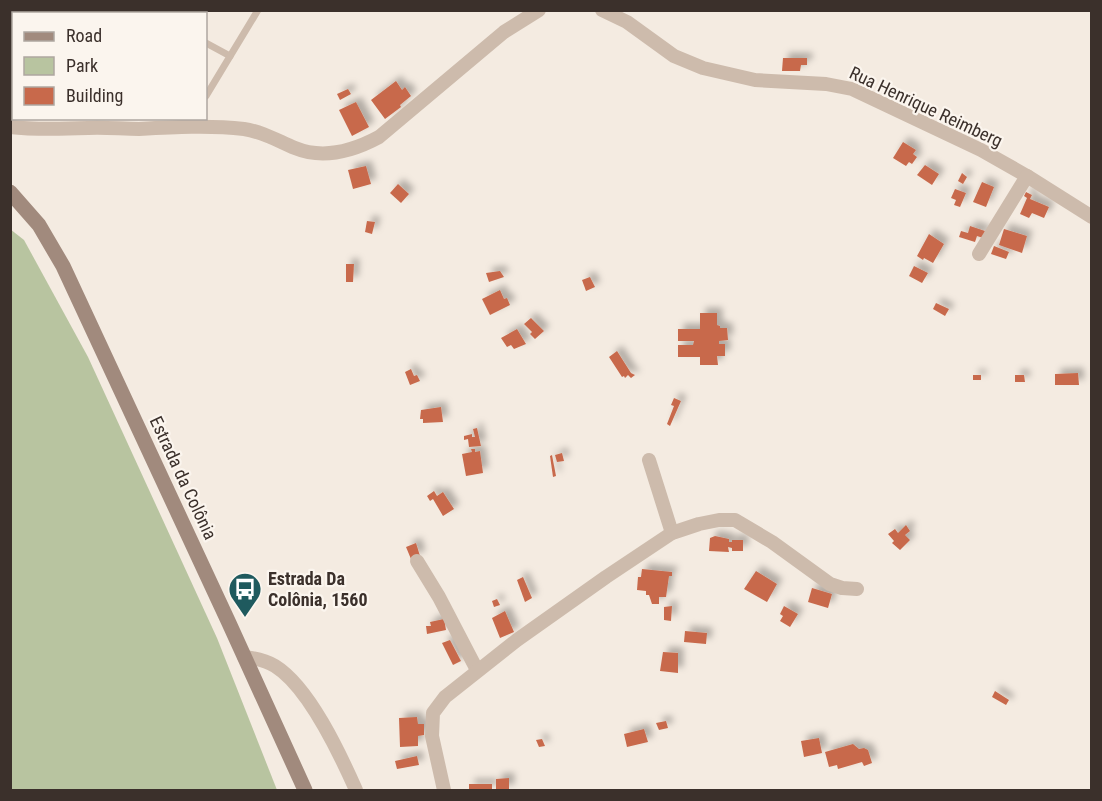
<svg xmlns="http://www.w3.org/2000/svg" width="1102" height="801" font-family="'Roboto Condensed',sans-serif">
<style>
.green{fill:#b8c4a0}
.building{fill:#c8694b;filter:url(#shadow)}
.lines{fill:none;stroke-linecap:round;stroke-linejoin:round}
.lane{stroke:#cdbbac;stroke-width:7}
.street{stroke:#cdbbac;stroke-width:14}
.secondary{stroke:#a18a7d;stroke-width:15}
.labels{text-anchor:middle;stroke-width:4.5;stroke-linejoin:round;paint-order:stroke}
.street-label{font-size:18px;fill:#3b302b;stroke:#fbf5ee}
.poi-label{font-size:18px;font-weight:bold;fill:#3b302b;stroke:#fbf5ee;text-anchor:start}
</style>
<defs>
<filter id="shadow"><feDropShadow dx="5.5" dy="-5.5" stdDeviation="3" flood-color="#0004"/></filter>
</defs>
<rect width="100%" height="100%" fill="#f4ebe1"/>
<polygon class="green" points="10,229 24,240 88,357 217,638 277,790 11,790"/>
<g class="building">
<polygon points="783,58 807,58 807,65 801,65 800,71 782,71"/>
<polygon points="396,81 402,90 405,87 411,96 400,105 401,107 385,119 371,100"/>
<polygon points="348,89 351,94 340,100 337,94"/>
<polygon points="356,102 369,127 352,136 339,110"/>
<polygon points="903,142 916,150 913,154 917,157 912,164 909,162 906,166 893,158"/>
<polygon points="925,165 939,174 932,185 917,175"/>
<polygon points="366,166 371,184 353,189 348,170"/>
<polygon points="962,173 967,177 963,184 958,181"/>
<polygon points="982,182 994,187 986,207 973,202"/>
<polygon points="398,184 409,194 401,203 390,193"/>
<polygon points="955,189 966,193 960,207 954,205 956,200 951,198"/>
<polygon points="1026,192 1032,195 1030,199 1049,207 1044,218 1032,213 1029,218 1020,214 1027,198 1024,196"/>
<polygon points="367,221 375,222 372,234 365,232"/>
<polygon points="970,226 985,231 983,238 977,236 975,242 959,237 961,231 968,233"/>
<polygon points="1004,229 1027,236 1022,253 999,245"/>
<polygon points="929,234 944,244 933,263 924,258 923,260 917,256"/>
<polygon points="994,246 1009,252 1006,259 991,254"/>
<polygon points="346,264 354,264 353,282 346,282"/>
<polygon points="914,266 928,273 922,283 909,276"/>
<polygon points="500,271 504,277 489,282 486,273"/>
<polygon points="590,277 595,287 586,291 582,280"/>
<polygon points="500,290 504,299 507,298 510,305 490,315 482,299"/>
<polygon points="936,303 949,309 945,316 933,309"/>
<polygon points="700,313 717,313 717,325 720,326 720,328 727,328 728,340 719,341 719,344 725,344 725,356 717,356 718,365 700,365 700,357 678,357 678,345 693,345 694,341 678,341 678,329 700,329"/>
<polygon points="531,318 544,331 535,339 530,334 532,332 524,324"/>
<polygon points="517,329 526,344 514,349 511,345 507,347 501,338"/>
<polygon points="617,351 631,373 635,375 631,378 628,375 625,378 624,376 622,377 609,357"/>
<polygon points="411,369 414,376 417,375 420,381 410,385 405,372"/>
<polygon points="1078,373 1079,385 1055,385 1055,374"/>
<rect x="973" y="375" width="8" height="5"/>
<polygon points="1015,375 1024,375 1025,382 1015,382"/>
<polygon points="674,398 681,401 670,426 667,424 674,406 671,405"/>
<polygon points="441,407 443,422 423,423 423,419 420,419 421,410"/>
<polygon points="477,428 481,446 469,447 468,439 464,440 464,436 472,434 472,437 475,437 473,429"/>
<polygon points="471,449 475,449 475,452 480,451 483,473 466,476 462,454 472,452"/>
<polygon points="562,453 564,461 557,462 555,455"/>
<polygon points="552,455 556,476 553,477 550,456"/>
<polygon points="434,491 437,496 443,492 454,509 443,516 433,499 430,501 427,496"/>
<polygon points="906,525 910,531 905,535 910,540 900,550 892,543 894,541 888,534 895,529 898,533"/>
<polygon points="715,536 729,539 729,542 732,542 732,540 743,540 743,551 732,551 732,548 728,547 729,552 709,551 710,538"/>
<polygon points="416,543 420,556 411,559 406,547"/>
<polygon points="642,569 672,572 672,576 669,576 666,597 659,597 659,604 652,604 649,595 646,595 646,591 637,590 638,577 641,577"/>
<polygon points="756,571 777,584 767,602 744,589"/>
<polygon points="523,577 532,598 525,602 517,580"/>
<polygon points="812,588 832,594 828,608 808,602"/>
<polygon points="497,599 500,605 494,607 492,601"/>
<polygon points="672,606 671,621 664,620 664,607"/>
<polygon points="784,606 798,614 790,627 780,621 783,616 780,614"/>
<polygon points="505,611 514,632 500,638 492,618"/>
<polygon points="444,619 446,630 427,634 426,626 431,626 430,622"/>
<polygon points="685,631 707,633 706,644 684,642"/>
<polygon points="450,640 461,661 453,665 442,643"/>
<polygon points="663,652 678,653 678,673 660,671"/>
<polygon points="995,691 1009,700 1006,705 992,697"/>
<polygon points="417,717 418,724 424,724 424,735 418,736 418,746 400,747 399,718"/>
<polygon points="666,721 668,728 659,730 656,723"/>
<polygon points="644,729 648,742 627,747 624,734"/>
<polygon points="819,738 822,753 804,757 801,741"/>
<polygon points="542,739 545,746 539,747 536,740"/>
<polygon points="853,744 859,749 864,748 868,750 872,763 864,766 862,762 838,769 837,765 829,767 825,752"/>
<polygon points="417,756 419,765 397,769 395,761"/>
<polygon points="509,778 509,790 496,790 496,779"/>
<rect x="469" y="784" width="23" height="6"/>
</g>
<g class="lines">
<g class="lane">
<polyline points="15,10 18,14"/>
<polyline points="143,10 149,14"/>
<polyline points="206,43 230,56"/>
<polyline points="206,96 258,10"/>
</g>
<g class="street">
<polyline points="602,10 627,22 674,56 703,68 755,80 826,84 852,89 981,150 1027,176 1092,217"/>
<path d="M10,127C36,130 62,129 88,128C105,127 122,129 139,129C174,127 210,125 244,129C264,132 278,141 295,148C324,160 353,151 379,137L504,32L539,10"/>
<polyline points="979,254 1027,176"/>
<polyline points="649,460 672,533"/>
<polyline points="417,561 439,597 477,670"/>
<path d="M244,657C255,658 265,660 275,666C309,687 340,754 356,790"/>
<polyline points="444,790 432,736 433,713 445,697 517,640 606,577 672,533 699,524 719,520 735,520 772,542 830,584 842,588 857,589"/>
</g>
<polyline class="secondary" points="10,192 39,225 63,266 229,623 305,790"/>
</g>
<defs>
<symbol id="bus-pin" viewBox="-11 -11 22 30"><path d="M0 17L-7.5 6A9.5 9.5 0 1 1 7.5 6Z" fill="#1f5a5e" stroke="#fbf5ee"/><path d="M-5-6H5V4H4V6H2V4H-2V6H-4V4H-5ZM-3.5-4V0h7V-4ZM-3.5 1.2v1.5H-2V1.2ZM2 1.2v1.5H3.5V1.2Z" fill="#fff"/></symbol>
</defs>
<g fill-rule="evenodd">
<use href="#bus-pin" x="226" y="570" width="38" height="52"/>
</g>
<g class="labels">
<g class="street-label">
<text transform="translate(926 107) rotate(25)" y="6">Rua Henrique Reimberg</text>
<text transform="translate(183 478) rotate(65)" y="6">Estrada da Colônia</text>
</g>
<g class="poi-label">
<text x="268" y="585">Estrada Da<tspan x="268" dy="21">Colônia, 1560</tspan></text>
</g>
</g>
<rect width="1102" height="801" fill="none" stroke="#3b302b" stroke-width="24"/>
<rect x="12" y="12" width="195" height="108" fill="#fbf5ee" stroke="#aea6a0" stroke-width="1.5"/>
<rect x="24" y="32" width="30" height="9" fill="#a18a7d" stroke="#aea6a0" stroke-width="1.5"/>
<text x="66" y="42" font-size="18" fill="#3b302b">Road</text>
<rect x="24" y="57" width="30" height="18" fill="#b8c4a0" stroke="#aea6a0" stroke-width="1.5"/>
<text x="66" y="72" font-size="18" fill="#3b302b">Park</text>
<rect x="24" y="87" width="30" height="18" fill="#c8694b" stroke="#aea6a0" stroke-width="1.5"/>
<text x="66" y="102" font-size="18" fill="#3b302b">Building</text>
</svg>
